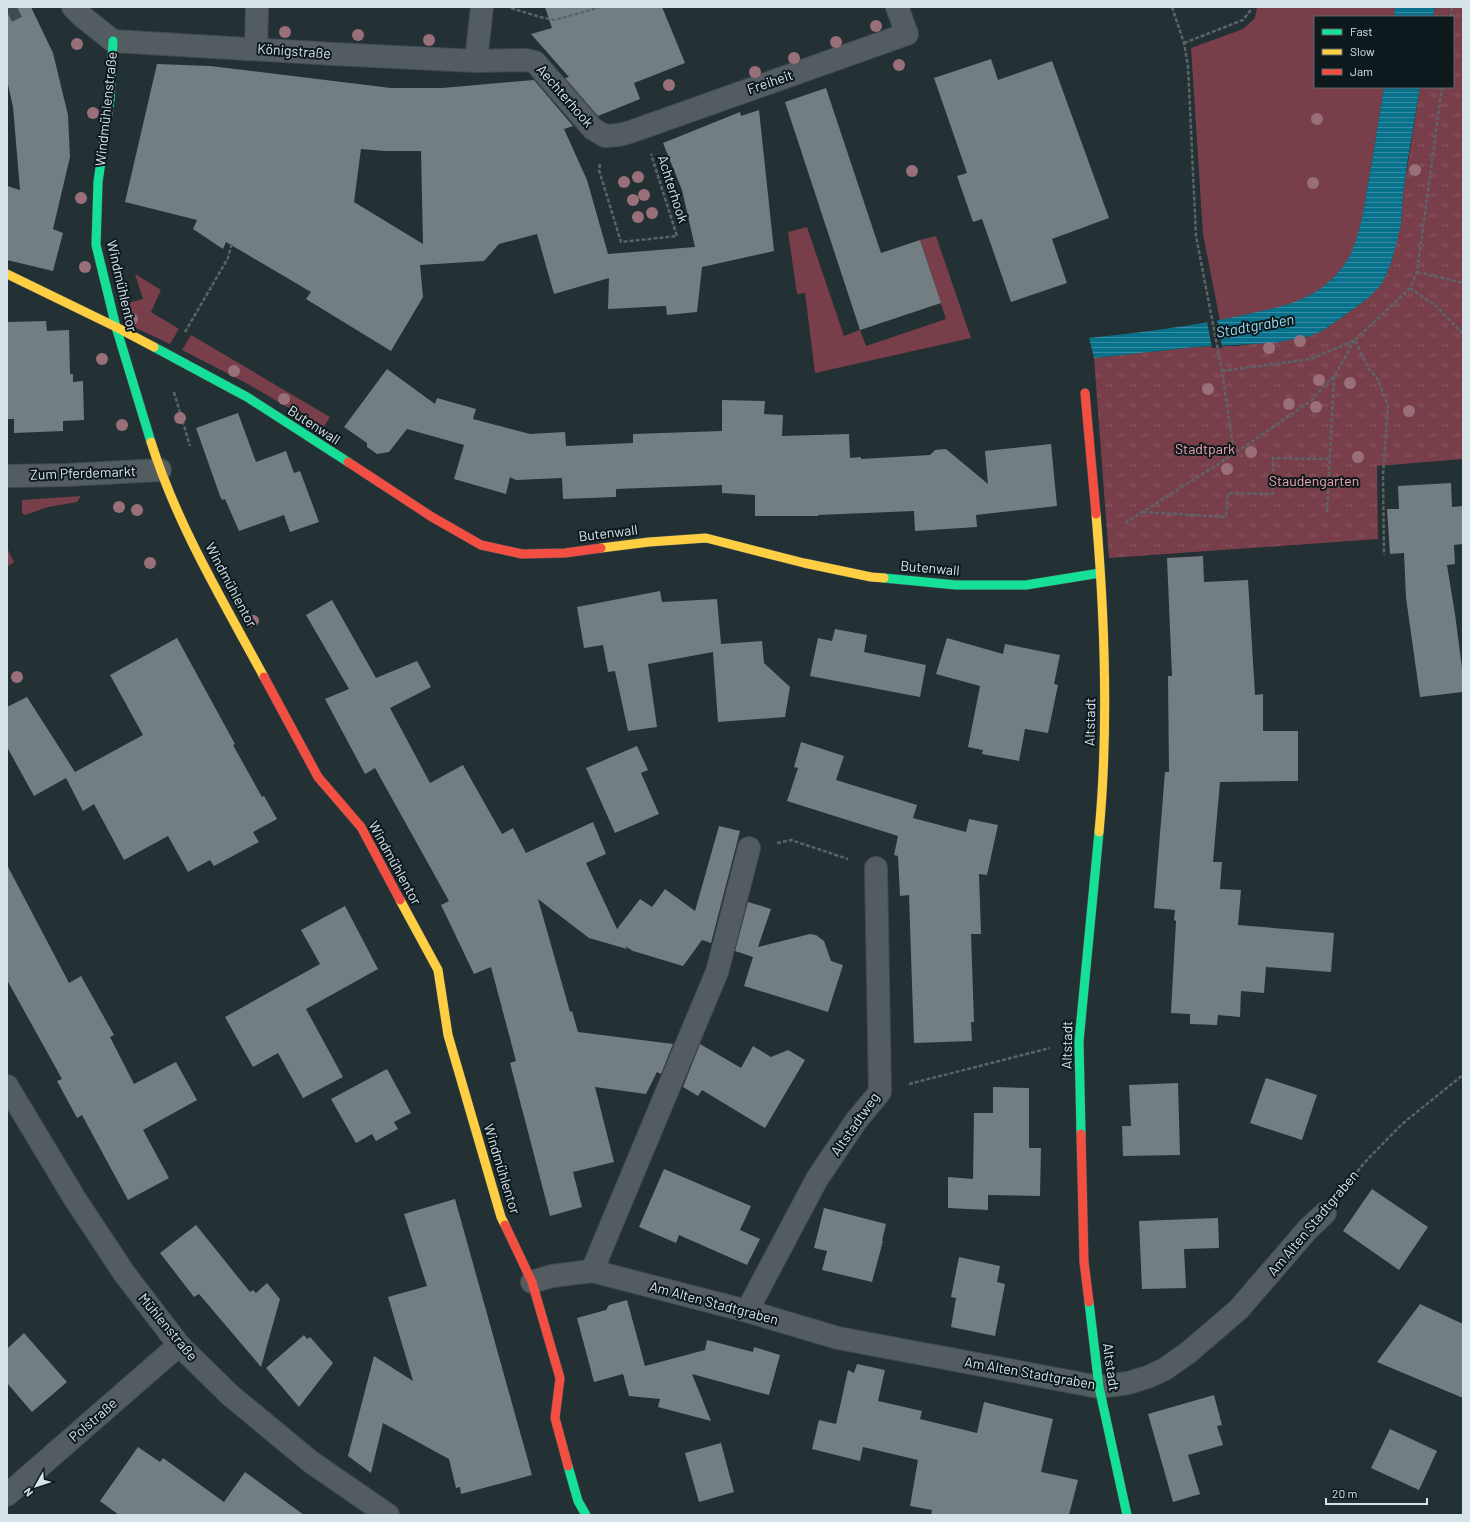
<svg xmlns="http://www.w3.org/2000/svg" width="1470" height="1522" font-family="Barlow,sans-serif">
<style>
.green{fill:#783e4a}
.park{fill:url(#park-tufts)}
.water{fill:url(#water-rules)}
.pier{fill:#233034}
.building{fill:#737e82;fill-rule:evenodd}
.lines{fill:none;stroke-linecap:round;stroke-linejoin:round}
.street-tunnel{stroke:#3e4b4f;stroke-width:22;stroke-dasharray:22 11;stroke-linecap:butt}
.street-casing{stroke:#414c50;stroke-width:24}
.fast-casing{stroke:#414c50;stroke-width:10}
.slow-casing{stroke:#414c50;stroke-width:10}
.jam-casing{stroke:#414c50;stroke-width:10}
.path{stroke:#5b6468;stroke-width:2.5;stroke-dasharray:4 2;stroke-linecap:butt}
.street{stroke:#535d61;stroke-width:22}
.fast{stroke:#16e098;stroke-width:9}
.slow{stroke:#ffcf43;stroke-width:9}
.jam{stroke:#f24e42;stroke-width:9}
.tree{fill:#997079}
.labels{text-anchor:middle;stroke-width:4;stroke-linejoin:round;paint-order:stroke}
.street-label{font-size:14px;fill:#d6e4ea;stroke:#0e191d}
.park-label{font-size:14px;fill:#faa4b1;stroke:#0e191d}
.water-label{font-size:15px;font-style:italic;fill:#9adef8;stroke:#0e191d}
</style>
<defs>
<pattern id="park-tufts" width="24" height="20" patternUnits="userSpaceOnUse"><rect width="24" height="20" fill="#783e4a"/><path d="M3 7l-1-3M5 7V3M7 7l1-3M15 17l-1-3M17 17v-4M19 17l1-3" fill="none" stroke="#8a5a64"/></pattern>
<pattern id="water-rules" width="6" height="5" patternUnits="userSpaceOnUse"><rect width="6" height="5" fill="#08718c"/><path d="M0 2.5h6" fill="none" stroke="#378ca2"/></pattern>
</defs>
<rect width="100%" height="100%" fill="#233034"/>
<g class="green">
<path d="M1257,7H1395L1394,17H1315V87H1384C1378,123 1373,159 1366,195C1363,215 1360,235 1351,254C1343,270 1329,284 1314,293C1288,309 1250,314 1220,321L1203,234L1191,48L1243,29L1255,18Z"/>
<polygon points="807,227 844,336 860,330 866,346 946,319 920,240 936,236 971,338 815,373 805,293 797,294 788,232"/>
<polygon points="135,274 161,290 151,312 179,329 170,344 127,324 124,304 143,299"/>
<polygon points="191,335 330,417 323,428 248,384 182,350"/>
<polygon points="81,496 77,502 48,507 25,515 22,513 22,500"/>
<polygon points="7,548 14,562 7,567"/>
</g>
<polygon class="park" points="1435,7 1463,7 1463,459 1377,466 1378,539 1109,558 1094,358 1195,347 1236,346 1295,339 1310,336 1322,331 1352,310 1385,277 1391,263 1401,223 1403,194 1420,87 1453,87 1453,17 1433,17"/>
<g class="water">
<polygon points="1395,7 1435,7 1433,17 1394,17"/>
<path d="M1384,87H1420L1408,158L1403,194L1401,223L1397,241L1391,263L1385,277L1381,285L1367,299L1338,320L1322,331L1310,336L1274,343L1195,347L1094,358L1089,338C1143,332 1196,326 1248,314C1270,309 1292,305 1312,294C1328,285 1343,270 1351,253C1359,235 1363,215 1366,195C1373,159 1378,123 1384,87Z"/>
</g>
<polygon class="pier" points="1217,319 1222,348 1212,348 1207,321"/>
<g class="building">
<polygon points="7,7 31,7 53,53 68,115 70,157 53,229 63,233 53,271 7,260 7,186 20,190 13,107 7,80"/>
<polygon points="545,7 662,7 685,63 634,83 640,99 598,116 565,78 569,77 531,34 552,28"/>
<polygon points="991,59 998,80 1052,61 1109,218 1052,239 1067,283 1011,302 982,219 973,222 957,176 967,173 934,78"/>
<path d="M157,64L210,66L391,88H442L534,80L573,126L564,129L587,180L608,254L695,247L682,190L663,143L740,112L741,116L759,110L774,251L702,267L697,312L667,315L666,306L608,309L609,278L554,294L537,234L499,244L484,261L420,265L423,297L391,351L306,299L311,292L226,242L223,249L193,229L197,220L125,202ZM361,149L385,151H421L423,244L354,202Z"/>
<polygon points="826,88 881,253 920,240 941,303 860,330 785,102"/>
<polygon points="46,321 47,331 69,330 70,374 73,374 73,382 83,381 84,420 63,421 63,431 14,433 14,419 7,419 7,322"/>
<polygon points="387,369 435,404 437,398 476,409 473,419 530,434 565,432 566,446 633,443 633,434 722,431 722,400 765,401 764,414 783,415 782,436 849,434 850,458 861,457 861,459 930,455 935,450 946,449 988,484 985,451 1051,444 1057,506 976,515 977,527 915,531 914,511 818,515 818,516 755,516 755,495 722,493 722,485 616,489 616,497 563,499 562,478 516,480 510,477 506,494 454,479 464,445 407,429 389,452 377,454 367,447 367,443 344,427"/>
<polygon points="238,413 256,462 286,451 294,473 300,471 319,522 290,532 284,515 239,531 225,499 222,500 220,496 196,428"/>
<polygon points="1451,483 1452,507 1463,506 1463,544 1454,545 1455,564 1447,565 1455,614 1463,676 1463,692 1420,697 1406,598 1404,553 1390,554 1387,509 1399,509 1398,486"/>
<polygon points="1203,556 1204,582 1248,580 1255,695 1263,694 1263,731 1298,731 1298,781 1220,782 1213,862 1222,862 1220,889 1241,890 1238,925 1334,933 1331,972 1266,967 1264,993 1241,991 1240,1017 1218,1015 1217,1025 1190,1024 1190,1014 1171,1013 1176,921 1174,920 1175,910 1154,908 1165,772 1169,772 1168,676 1172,676 1167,558"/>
<polygon points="660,591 662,602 717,599 721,644 762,641 764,663 790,687 785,717 718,722 713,652 648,664 657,727 628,731 615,671 608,672 603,645 584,648 577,607"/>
<polygon points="332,600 376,678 417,661 431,687 390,708 430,783 463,765 502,834 513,828 526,853 593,822 606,854 586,863 617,929 640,899 652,907 665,889 695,911 719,826 740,831 711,943 702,940 683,966 633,951 625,946 627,949 589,938 538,899 570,1012 572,1011 578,1032 673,1044 661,1074 657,1072 646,1094 595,1087 614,1162 573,1172 582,1207 550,1216 510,1063 516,1061 491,967 474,974 441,905 449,901 375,768 365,774 325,699 349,689 306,615"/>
<polygon points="835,629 867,635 864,652 926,665 920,697 810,676 818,638 832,641"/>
<polygon points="177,638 235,744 233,745 262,797 264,796 277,819 253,832 259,842 214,866 210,860 188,872 168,836 124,860 94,804 83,811 66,778 34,796 7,747 7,707 27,697 75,772 143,735 110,675"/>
<polygon points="947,638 1003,654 1005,644 1060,655 1054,684 1058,685 1048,733 1025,729 1019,761 982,754 983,750 968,747 980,686 936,674"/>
<polygon points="801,742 844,756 836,780 917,805 913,818 966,832 969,819 998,825 987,875 979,874 981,934 971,934 974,1022 971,1022 972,1041 914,1043 909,895 900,896 898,856 894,855 898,836 787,801 798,768 794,767"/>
<polygon points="637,746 648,770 641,773 659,814 615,833 586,768"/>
<polygon points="7,865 69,983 81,976 114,1035 110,1037 134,1084 176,1062 197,1100 143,1130 169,1178 128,1200 82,1115 77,1118 57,1081 62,1079 7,980"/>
<polygon points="748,902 771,909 758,947 810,934 816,935 824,941 831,961 843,965 828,1012 744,986 753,957 735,951"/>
<polygon points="345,906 378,969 306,1009 343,1077 303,1098 278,1053 253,1067 225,1017 320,964 301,930"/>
<polygon points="700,1044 741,1068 753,1046 771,1057 788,1050 805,1060 765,1128 702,1090 698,1096 683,1087"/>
<polygon points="387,1069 411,1113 394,1122 398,1129 376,1141 372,1134 356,1143 331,1099"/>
<polygon points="1266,1078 1317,1095 1302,1140 1250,1123"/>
<polygon points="1178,1083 1180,1155 1123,1156 1122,1126 1131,1126 1129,1085"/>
<polygon points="993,1087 1029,1088 1029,1148 1041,1148 1040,1196 988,1195 988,1210 948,1208 948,1177 973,1179 974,1113 993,1113"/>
<polygon points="664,1169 751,1206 740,1230 760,1239 747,1265 679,1235 676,1243 639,1227"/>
<polygon points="1372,1189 1428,1227 1399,1270 1343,1231"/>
<polygon points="455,1199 532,1475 461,1494 460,1487 456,1488 449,1459 383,1423 371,1473 348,1456 374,1356 413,1381 388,1297 427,1286 404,1214"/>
<polygon points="824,1208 886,1224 882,1241 883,1241 872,1282 822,1270 827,1251 814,1248"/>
<polygon points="1218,1218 1219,1248 1184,1249 1186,1288 1142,1289 1139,1221"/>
<polygon points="196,1225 250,1292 253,1290 256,1293 267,1283 280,1299 261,1367 199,1294 194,1297 160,1253"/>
<polygon points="959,1257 1000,1266 997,1282 1005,1284 995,1336 951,1327 956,1298 951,1297"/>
<polygon points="627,1300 645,1366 705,1350 707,1340 753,1352 754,1347 780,1355 769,1395 692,1374 711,1421 658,1407 660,1399 629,1396 623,1374 594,1382 577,1318 606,1310 609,1305"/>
<polygon points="1420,1304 1463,1324 1463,1398 1377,1362"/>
<polygon points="24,1333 67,1382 32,1412 7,1383 7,1349"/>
<polygon points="304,1335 307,1339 310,1337 333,1363 299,1407 266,1368"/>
<polygon points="857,1364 885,1370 878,1401 922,1411 920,1419 977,1433 984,1402 1053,1419 1041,1472 1078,1480 1069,1515 931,1515 932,1510 910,1506 918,1460 863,1447 860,1461 812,1449 819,1420 836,1424 848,1370 854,1373"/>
<polygon points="1214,1395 1222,1425 1217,1426 1223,1445 1188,1455 1200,1494 1173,1502 1148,1414"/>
<polygon points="1390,1429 1437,1451 1419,1490 1371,1468"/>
<polygon points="721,1443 734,1492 699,1502 685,1453"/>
<polygon points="138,1447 160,1462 163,1458 224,1502 245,1472 304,1515 119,1515 100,1501"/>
</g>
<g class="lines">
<polyline class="street-tunnel" points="7,12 17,7"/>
<defs>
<g id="street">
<polyline points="73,7 83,17 113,41 334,54 476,61 525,60 535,62 593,129 605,136 619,135 630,132 907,34 897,7"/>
<polyline points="256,49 257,7"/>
<polyline points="476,61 482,7"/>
<polyline points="7,476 67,475 160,470"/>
<polyline points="7,1086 75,1199 124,1273 179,1345 230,1395 311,1462 388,1515"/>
<polyline points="592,1271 717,972 749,848"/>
<polyline points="532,1282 552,1276 592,1271 747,1311 838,1338 1099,1387 1128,1383 1148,1377 1165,1369 1189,1352 1239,1309 1308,1229 1325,1213"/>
<polyline points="747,1311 817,1179 856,1121 880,1092 876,868"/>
<polyline points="7,1495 179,1345"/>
</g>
<g id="fast">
<polyline points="113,41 110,99 98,182 96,245 116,327 151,442"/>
<polyline points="154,347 247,397 348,462"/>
<polyline points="884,578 956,585 1026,585 1100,573"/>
<polyline points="1081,1134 1079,1041 1099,832"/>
<polyline points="1089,1302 1099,1387 1127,1515"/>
<polyline points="568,1466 578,1501 586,1515"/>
</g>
<g id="slow">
<polyline points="7,274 116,327 154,347"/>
<path d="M151,442C177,525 223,601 264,677"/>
<path d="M1096,514C1105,620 1109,727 1099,832"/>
<polyline points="601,548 649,542 706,538 804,563 871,577 884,578"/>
<polyline points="400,900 438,970 448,1035 501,1217 505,1225"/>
</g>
<g id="jam">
<polyline points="1085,393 1096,514"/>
<polyline points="348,462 432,517 481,545 522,554 565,553 601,548"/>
<polyline points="264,677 318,777 361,827 400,900"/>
<polyline points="1081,1134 1084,1262 1089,1302"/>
<polyline points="505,1225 532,1282 560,1378 555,1418 568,1466"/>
</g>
</defs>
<use href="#street" class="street-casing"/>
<use href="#fast" class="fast-casing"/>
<use href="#slow" class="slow-casing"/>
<use href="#jam" class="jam-casing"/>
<g class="path">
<polyline points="1172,7 1184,43 1188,66 1196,236 1222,371 1234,454"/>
<polyline points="511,8 540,17 555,20 601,7"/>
<polyline points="1451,17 1452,7"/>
<polyline points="1184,43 1243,20 1250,11 1250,7"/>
<polyline points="600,164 599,170 621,242 677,236 651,154"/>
<polyline points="1417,272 1463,283"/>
<polyline points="1410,288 1436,306 1463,334"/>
<polyline points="185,332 228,258 232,243"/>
<polyline points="1355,341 1368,368 1377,378 1388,405 1383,475 1384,555"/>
<polyline points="1222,371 1311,359 1355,340 1410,288 1417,272 1442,87"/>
<polyline points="174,392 190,446"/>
<polyline points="1143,512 1226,517 1228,493 1273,494 1273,458 1330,459"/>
<polyline points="1327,512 1334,376"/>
<polyline points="1125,523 1234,454 1312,400 1337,372 1354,341"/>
<polyline points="777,843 791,840 848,859"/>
<polyline points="909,1084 1050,1048"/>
<polyline points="1343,1191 1364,1163 1402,1124 1463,1075"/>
</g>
<use href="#street" class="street"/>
<use href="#fast" class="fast"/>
<use href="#slow" class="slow"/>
<use href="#jam" class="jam"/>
</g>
<g class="tree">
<circle cx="876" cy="26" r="6"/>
<circle cx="285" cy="32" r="6"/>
<circle cx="358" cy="35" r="6"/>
<circle cx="429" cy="40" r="6"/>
<circle cx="836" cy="42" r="6"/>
<circle cx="77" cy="44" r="6"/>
<circle cx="794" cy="58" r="6"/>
<circle cx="899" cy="65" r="6"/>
<circle cx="755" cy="72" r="6"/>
<circle cx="669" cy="85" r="6"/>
<circle cx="93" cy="113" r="6"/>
<circle cx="1317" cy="119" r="6"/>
<circle cx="1415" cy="170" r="6"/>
<circle cx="912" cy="171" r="6"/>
<circle cx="638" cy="177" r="6"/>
<circle cx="624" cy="182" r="6"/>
<circle cx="1313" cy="183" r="6"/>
<circle cx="644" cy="195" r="6"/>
<circle cx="81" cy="198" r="6"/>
<circle cx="633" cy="200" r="6"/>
<circle cx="652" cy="213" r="6"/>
<circle cx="638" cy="217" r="6"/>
<circle cx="85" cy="267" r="6"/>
<circle cx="132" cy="319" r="6"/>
<circle cx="1300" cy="341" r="6"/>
<circle cx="1269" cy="348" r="6"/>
<circle cx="102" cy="359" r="6"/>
<circle cx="234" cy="371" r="6"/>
<circle cx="1319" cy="380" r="6"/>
<circle cx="1350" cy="383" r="6"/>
<circle cx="1208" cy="389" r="6"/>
<circle cx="284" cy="399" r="6"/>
<circle cx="1289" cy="404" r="6"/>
<circle cx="1316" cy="407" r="6"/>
<circle cx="1409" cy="411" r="6"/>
<circle cx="180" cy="418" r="6"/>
<circle cx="122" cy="425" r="6"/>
<circle cx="1251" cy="452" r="6"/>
<circle cx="1358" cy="457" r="6"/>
<circle cx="1227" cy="469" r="6"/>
<circle cx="119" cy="507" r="6"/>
<circle cx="137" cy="510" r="6"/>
<circle cx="150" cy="563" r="6"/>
<circle cx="253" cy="621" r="6"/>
<circle cx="17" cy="677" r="6"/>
</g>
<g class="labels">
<g class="street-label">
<text transform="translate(294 51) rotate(4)" y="5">Königstraße</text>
<text transform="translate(770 82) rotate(-19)" y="5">Freiheit</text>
<text transform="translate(565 96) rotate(49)" y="5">Aechterhook</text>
<text transform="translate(106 109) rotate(-84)" y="5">Windmühlenstraße</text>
<text transform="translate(673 189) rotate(72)" y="5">Achterhook</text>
<text transform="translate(122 286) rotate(77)" y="5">Windmühlentor</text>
<text transform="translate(314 425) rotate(33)" y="5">Butenwall</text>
<text transform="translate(83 473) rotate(-2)" y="5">Zum Pferdemarkt</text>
<text transform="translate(608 533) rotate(-7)" y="5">Butenwall</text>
<text transform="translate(930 568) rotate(5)" y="5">Butenwall</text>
<text transform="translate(231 585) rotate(62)" y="5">Windmühlentor</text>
<text transform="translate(1090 722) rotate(-89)" y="5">Altstadt</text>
<text transform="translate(395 863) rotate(61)" y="5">Windmühlentor</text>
<text transform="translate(1067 1045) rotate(-89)" y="5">Altstadt</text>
<text transform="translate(855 1124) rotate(-55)" y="5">Altstadtweg</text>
<text transform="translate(502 1169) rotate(73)" y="5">Windmühlentor</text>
<text transform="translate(1313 1223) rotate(-50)" y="5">Am Alten Stadtgraben</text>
<text transform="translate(714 1303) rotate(15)" y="5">Am Alten Stadtgraben</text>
<text transform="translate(168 1327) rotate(50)" y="5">Mühlenstraße</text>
<text transform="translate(1111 1367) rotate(82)" y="5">Altstadt</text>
<text transform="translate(1030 1373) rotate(10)" y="5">Am Alten Stadtgraben</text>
<text transform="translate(93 1420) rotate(-41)" y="5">Polstraße</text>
</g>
<g class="park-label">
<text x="1205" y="454">Stadtpark</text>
<text x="1314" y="486">Staudengarten</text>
</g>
<g class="water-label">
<text transform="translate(1255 326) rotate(-10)" y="5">Stadtgraben</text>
</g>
</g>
<rect width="1470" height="1522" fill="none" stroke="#d6e4ea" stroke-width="16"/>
<rect x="1314" y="16" width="140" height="72" fill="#0e191d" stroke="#5e6a6f"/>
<rect x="1322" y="29" width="20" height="6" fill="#16e098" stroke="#5e6a6f"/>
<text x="1350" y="36" font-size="12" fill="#d6e4ea">Fast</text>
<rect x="1322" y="49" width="20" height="6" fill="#ffcf43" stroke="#5e6a6f"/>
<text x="1350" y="56" font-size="12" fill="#d6e4ea">Slow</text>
<rect x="1322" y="69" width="20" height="6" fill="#f24e42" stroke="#5e6a6f"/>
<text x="1350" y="76" font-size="12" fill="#d6e4ea">Jam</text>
<g transform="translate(36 1486) rotate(231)" stroke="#0e191d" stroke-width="3" paint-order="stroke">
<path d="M0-3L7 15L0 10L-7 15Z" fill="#d6e4ea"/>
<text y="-6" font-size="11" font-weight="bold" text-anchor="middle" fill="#d6e4ea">N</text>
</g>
<path d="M1326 1498v6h101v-6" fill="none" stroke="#d6e4ea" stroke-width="2"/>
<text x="1332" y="1498" font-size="12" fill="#d6e4ea" stroke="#0e191d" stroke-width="3" paint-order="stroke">20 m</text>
</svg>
